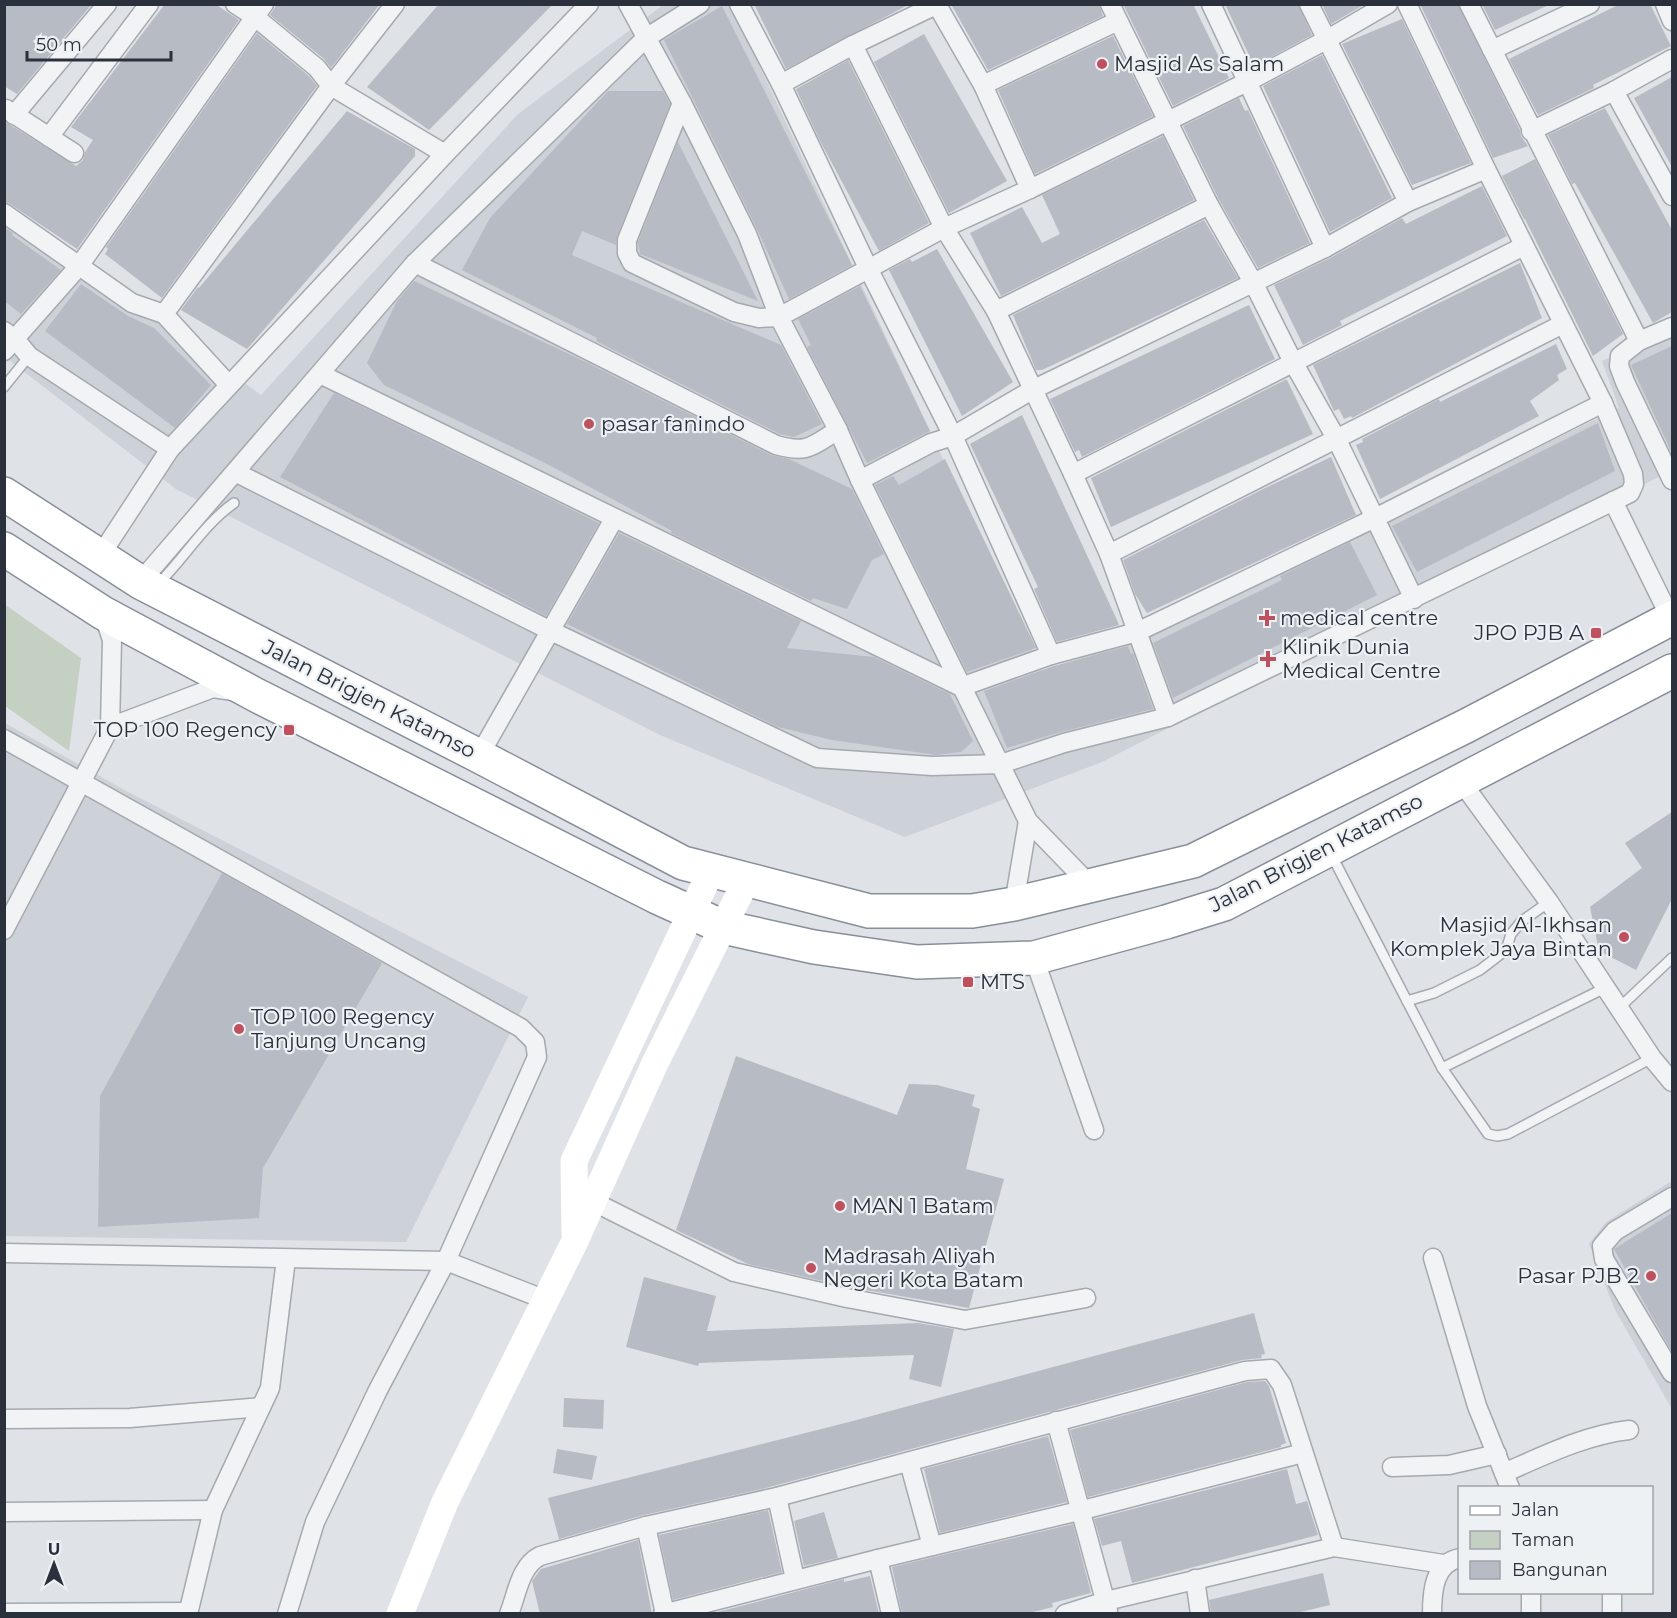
<svg xmlns="http://www.w3.org/2000/svg" width="1677" height="1618" font-family="Montserrat,sans-serif">
<style>
.built{fill:#cdd1d8}
.green{fill:#c4d0c1}
.building{fill:#b7bbc3}
.lines{fill:none;stroke-linecap:round;stroke-linejoin:round}
.lane-casing{stroke:#a5a9b0;stroke-width:12}
.street-casing{stroke:#a5a9b0;stroke-width:21}
.highway-casing{stroke:#888f9b;stroke-width:36}
.lane{stroke:#f1f3f5;stroke-width:9}
.street{stroke:#f1f3f5;stroke-width:18}
.secondary{stroke:#fff;stroke-width:27}
.highway{stroke:#fff;stroke-width:33}
.poi-dot{fill:#bf515e;stroke:#eef1f4;stroke-width:2}
.labels{text-anchor:middle;stroke-width:4.5;stroke-linejoin:round;paint-order:stroke}
.poi-label{font-size:21px;fill:#2a303c;stroke:#eef1f4;text-anchor:start}
.street-label{font-size:21px;fill:#2a303c;stroke:#eef1f4}
</style>
<rect width="100%" height="100%" fill="#dfe2e7"/>
<g class="built">
<polygon points="663,5 731,5 1042,671 1158,632 1619,408 1602,361 1672,326 1672,470 1102,762 905,837 660,735 176,489 5,357 4,208 261,395 517,115"/>
<polygon points="5,723 128,792 528,997 406,1242 5,1236"/>
<polygon points="1672,1181 1672,1409 1615,1310 1589,1244 1606,1222"/>
</g>
<polygon class="green" points="4,604 81,658 69,751 5,706"/>
<g class="building">
<polygon points="4,4 92,4 17,94 4,86"/>
<polygon points="165,4 215,4 239,20 77,249 10,204 4,202 4,121 76,166 83,160 85,152 93,140 71,127"/>
<polygon points="277,4 380,4 331,68 324,59 270,15"/>
<polygon points="439,4 553,4 429,130 367,87"/>
<polygon points="754,4 910,4 786,69"/>
<polygon points="951,4 1099,4 1103,16 988,70"/>
<polygon points="1123,4 1193,4 1229,78 1173,106"/>
<polygon points="1225,4 1298,4 1312,35 1254,66"/>
<polygon points="1322,4 1365,4 1331,24"/>
<polygon points="1420,4 1458,4 1520,130 1521,136 1528,146 1493,158"/>
<polygon points="1482,4 1551,4 1495,30"/>
<polygon points="1620,4 1650,4 1671,46 1593,85 1594,88 1538,115 1509,59"/>
<polygon points="722,6 852,265 789,299 757,229 664,40"/>
<polygon points="1402,19 1471,163 1412,185 1342,44"/>
<polygon points="257,33 309,76 317,86 162,298 105,254 108,249 106,247"/>
<polygon points="924,34 1007,181 949,213 874,62"/>
<polygon points="1113,36 1153,116 1035,174 998,90"/>
<polygon points="1322,55 1392,198 1330,232 1263,86"/>
<polygon points="848,60 929,223 879,251 819,139 796,89"/>
<polygon points="1672,77 1672,167 1634,98"/>
<polygon points="608,91 663,91 670,104 617,236 616,245 582,231 572,255 781,345 822,424 794,437 780,434 596,341 597,338 462,270 490,218"/>
<polygon points="1239,98 1245,111 1248,110 1310,243 1258,268 1219,200 1183,126"/>
<polygon points="1605,108 1672,230 1672,312 1653,323 1575,183 1572,184 1548,135"/>
<polygon points="347,111 415,149 415,156 247,349 181,310 198,287 199,288"/>
<polygon points="1163,136 1194,200 1001,296 970,233 1022,207 1042,243 1060,234 1042,195"/>
<polygon points="678,142 758,301 640,254 638,242"/>
<polygon points="1535,159 1623,334 1593,356 1525,219 1524,219 1502,176"/>
<polygon points="1482,186 1507,236 1340,321 1342,325 1303,345 1274,285 1330,258 1402,218 1406,224"/>
<polygon points="1204,220 1238,278 1042,370 1036,370 1013,315"/>
<polygon points="4,227 13,233 12,235 61,270 21,314 4,301"/>
<polygon points="937,249 1013,382 962,416 889,270 910,259 912,262"/>
<polygon points="1520,263 1542,318 1352,418 1351,416 1344,419 1339,409 1334,411 1313,365"/>
<polygon points="414,281 586,362 771,455 789,459 852,489 884,554 872,560 847,609 813,598 811,601 671,533 672,531 545,463 384,385 367,363 397,301"/>
<polygon points="81,284 128,316 154,328 211,385 175,428 45,331"/>
<polygon points="860,286 930,431 867,463 807,347 811,345 798,319"/>
<polygon points="1249,305 1275,359 1082,457 1079,450 1075,452 1050,399"/>
<polygon points="1556,344 1567,369 1557,375 1559,380 1530,401 1539,416 1380,499 1356,445 1363,442 1362,439 1439,399 1440,402"/>
<polygon points="1672,346 1672,453 1631,365"/>
<polygon points="1285,380 1287,380 1313,434 1111,527 1091,478"/>
<polygon points="334,393 599,523 546,616 280,477"/>
<polygon points="1022,415 1117,620 1119,625 1057,642 1034,589 1038,587 970,444"/>
<polygon points="1598,423 1615,471 1417,572 1392,526"/>
<polygon points="1331,457 1356,515 1147,613 1135,594 1123,560 1265,488"/>
<polygon points="945,459 1036,648 967,672 875,485 893,476 899,485"/>
<polygon points="619,533 801,621 787,648 874,657 950,694 973,741 961,752 936,755 832,740 778,727 567,624"/>
<polygon points="1350,542 1377,595 1173,698 1153,643 1282,580 1280,576"/>
<polygon points="1128,646 1131,654 1133,653 1153,709 1061,732 1007,748 984,691 1054,666"/>
<polygon points="1672,812 1672,899 1636,970 1599,951 1590,907 1642,868 1625,843"/>
<polygon points="222,873 382,963 263,1168 259,1218 98,1227 100,1096"/>
<polygon points="736,1056 897,1115 909,1084 937,1085 975,1095 972,1106 980,1109 966,1169 1004,1179 969,1308 849,1287 748,1264 676,1230"/>
<polygon points="1672,1213 1672,1352 1614,1249"/>
<polygon points="644,1277 716,1296 707,1331 918,1323 954,1329 941,1387 909,1379 914,1355 699,1363 698,1366 626,1347"/>
<polygon points="1254,1313 1265,1354 1261,1355 1262,1358 1242,1360 766,1488 644,1515 559,1539 548,1498 853,1421"/>
<polygon points="1265,1381 1269,1386 1286,1443 1281,1445 1281,1447 1088,1497 1070,1430 1247,1382"/>
<polygon points="564,1398 604,1400 603,1429 563,1427"/>
<polygon points="1048,1436 1067,1502 940,1533 924,1469"/>
<polygon points="557,1449 597,1456 592,1480 553,1473"/>
<polygon points="1287,1469 1296,1504 1307,1501 1318,1535 1132,1583 1121,1541 1102,1546 1094,1519"/>
<polygon points="768,1510 782,1572 673,1600 659,1535"/>
<polygon points="824,1512 838,1558 804,1566 794,1521"/>
<polygon points="1073,1524 1091,1593 1052,1603 1053,1607 1025,1614 902,1614 892,1567"/>
<polygon points="638,1540 652,1614 540,1614 532,1581 541,1569"/>
<polygon points="1323,1573 1330,1605 1292,1614 1211,1614 1209,1600"/>
<polygon points="870,1576 879,1614 710,1614 844,1579 844,1582"/>
</g>
<g class="lines">
<defs>
<g id="lane">
<polyline points="4,387 29,356"/>
<path d="M157,585C184,559 203,525 234,503"/>
<polyline points="1331,854 1407,1001"/>
<polyline points="1549,902 1522,921 1511,934 1506,950 1480,970 1434,993 1407,1001 1442,1068 1488,1134 1497,1136 1508,1134 1652,1058"/>
<polyline points="1619,1008 1672,958"/>
<polyline points="1442,1068 1605,988"/>
</g>
<g id="street">
<polyline points="235,4 255,17 317,68 331,86 445,154"/>
<polyline points="628,4 682,103 747,234 779,317 838,430 860,480 1028,821 1091,886"/>
<polyline points="739,4 781,84 869,270 953,436 1051,655"/>
<polyline points="1110,4 1209,205 1254,284 1293,362 1336,438 1414,599"/>
<polyline points="1211,4 1325,248"/>
<polyline points="1309,4 1408,202"/>
<polyline points="1469,4 1639,341"/>
<polyline points="1665,4 1672,21"/>
<polyline points="937,5 983,85 1030,189"/>
<polyline points="853,45 944,228 996,311 1073,474 1109,554 1168,717"/>
<polyline points="1492,50 1590,4"/>
<polyline points="781,84 853,45 938,4"/>
<polyline points="983,85 1118,21"/>
<polyline points="1614,91 1672,196"/>
<polyline points="682,103 627,240 627,253 632,263 734,312 759,318 779,317 944,228 1030,189 1247,82 1326,40 1388,4"/>
<polyline points="6,109 74,153"/>
<polyline points="14,115 107,4"/>
<polyline points="1531,131 1614,91 1672,59"/>
<polyline points="49,137 149,4"/>
<polyline points="4,213 132,303 164,314 229,385"/>
<path d="M415,263L776,445C808,454 812,446 838,430"/>
<polyline points="996,311 1209,205"/>
<polyline points="164,314 331,86 395,4"/>
<polyline points="1672,327 1639,341 1620,356 1619,366 1625,382 1672,480"/>
<polyline points="4,331 15,339 29,356 170,449 445,154 589,4"/>
<polyline points="4,351 79,266 264,4"/>
<polyline points="320,374 961,687 1051,655 1137,632 1375,518 1603,403"/>
<polyline points="235,472 551,631 817,758 932,766 1001,764 1064,743 1168,717 1630,493 1634,484 1633,474 1603,403 1486,169 1407,4"/>
<polyline points="1073,474 1524,246"/>
<polyline points="860,480 931,443 953,436 1032,390 1325,248 1408,202 1486,169"/>
<polyline points="1613,501 1671,619"/>
<polyline points="1109,554 1563,324"/>
<polyline points="100,556 170,449"/>
<polyline points="140,582 415,263 646,38 700,4"/>
<polyline points="103,613 112,640 110,727 213,688 233,691"/>
<polyline points="4,739 521,1028 535,1042 537,1057 446,1261 378,1390 315,1522 287,1614"/>
<polyline points="479,756 614,519"/>
<polyline points="1460,780 1549,902 1652,1058 1672,1082"/>
<polyline points="1014,904 1028,821"/>
<polyline points="4,930 110,727"/>
<polyline points="1034,958 1094,1130"/>
<polyline points="1672,1197 1615,1231 1602,1246 1604,1259 1672,1373"/>
<polyline points="594,1202 734,1272 847,1298 965,1320 1086,1298"/>
<polyline points="4,1253 446,1261 546,1300"/>
<polyline points="1433,1258 1477,1406 1510,1488"/>
<polyline points="4,1419 130,1418 261,1407"/>
<polyline points="1056,1421 1108,1611"/>
<polyline points="909,1462 932,1546"/>
<polyline points="1392,1467 1449,1465 1497,1454"/>
<path d="M1504,1473C1545,1455 1585,1435 1629,1430"/>
<polyline points="777,1497 795,1579"/>
<polyline points="4,1512 213,1510"/>
<polyline points="646,1526 665,1614"/>
<polyline points="878,1559 891,1614"/>
<polyline points="1195,1579 1200,1614"/>
<polyline points="1612,1592 1612,1614"/>
<polyline points="4,1613 188,1612"/>
<polyline points="188,1614 213,1510 270,1388 286,1259"/>
<path d="M509,1614C517,1594 520,1566 540,1556L646,1526L777,1497L1245,1371L1271,1369L1282,1385L1334,1547"/>
<polyline points="663,1614 878,1559 1079,1511 1303,1453"/>
<polyline points="1065,1614 1106,1601 1334,1547 1443,1564"/>
<path d="M1432,1614C1432,1591 1434,1563 1460,1558"/>
<polyline points="1531,1614 1531,1592"/>
</g>
<g id="highway">
<polyline points="4,494 140,582 479,756 683,863 869,911 972,911 1014,904 1193,861 1466,726 1672,618"/>
<polyline points="4,549 103,613 256,695 657,897 723,927 814,947 917,962 1034,958 1166,922 1224,904 1672,671"/>
</g>
</defs>
<use href="#lane" class="lane-casing"/>
<use href="#street" class="street-casing"/>
<use href="#highway" class="highway-casing"/>
<use href="#lane" class="lane"/>
<use href="#street" class="street"/>
<g class="secondary">
<polyline points="575,1234 574,1161 711,871"/>
<polyline points="400,1614 445,1502 575,1241 655,1063 746,881"/>
</g>
<use href="#highway" class="highway"/>
</g>
<g class="poi-dot">
<circle cx="1102" cy="64" r="6"/>
<circle cx="589" cy="424" r="6"/>
<path d="M1264 609h6v6h6v6h-6v6h-6v-6h-6v-6h6z"/>
<rect x="1590" y="627" width="12" height="12" rx="3"/>
<path d="M1265 650h6v6h6v6h-6v6h-6v-6h-6v-6h6z"/>
<rect x="283" y="724" width="12" height="12" rx="3"/>
<circle cx="1624" cy="937" r="6"/>
<rect x="962" y="976" width="12" height="12" rx="3"/>
<circle cx="239" cy="1029" r="6"/>
<circle cx="840" cy="1206" r="6"/>
<circle cx="811" cy="1268" r="6"/>
<circle cx="1651" cy="1276" r="6"/>
</g>
<g class="labels">
<g class="poi-label">
<text x="1114" y="71">Masjid As Salam</text>
<text x="601" y="431">pasar fanindo</text>
<text x="1280" y="625">medical centre</text>
<text x="1584" y="640" text-anchor="end">JPO PJB A</text>
<text x="1282" y="654">Klinik Dunia<tspan x="1282" dy="24">Medical Centre</tspan></text>
<text x="277" y="737" text-anchor="end">TOP 100 Regency</text>
<text x="1612" y="932" text-anchor="end">Masjid Al-Ikhsan<tspan x="1612" dy="24">Komplek Jaya Bintan</tspan></text>
<text x="980" y="989">MTS</text>
<text x="251" y="1024">TOP 100 Regency<tspan x="251" dy="24">Tanjung Uncang</tspan></text>
<text x="852" y="1213">MAN 1 Batam</text>
<text x="823" y="1263">Madrasah Aliyah<tspan x="823" dy="24">Negeri Kota Batam</tspan></text>
<text x="1639" y="1283" text-anchor="end">Pasar PJB 2</text>
</g>
<g class="street-label">
<text transform="translate(369 699) rotate(27)" y="7">Jalan Brigjen Katamso</text>
<text transform="translate(1316 853) rotate(-27)" y="7">Jalan Brigjen Katamso</text>
</g>
</g>
<rect width="1677" height="1618" fill="none" stroke="#2a303c" stroke-width="12"/>
<rect x="1458" y="1486" width="195" height="108" fill="#eef1f4" stroke="#a0a4aa" stroke-width="1.5"/>
<rect x="1470" y="1506" width="30" height="9" fill="#ffffff" stroke="#a0a4aa" stroke-width="1.5"/>
<text x="1512" y="1516" font-size="18" fill="#2a303c">Jalan</text>
<rect x="1470" y="1531" width="30" height="18" fill="#c4d0c1" stroke="#a0a4aa" stroke-width="1.5"/>
<text x="1512" y="1546" font-size="18" fill="#2a303c">Taman</text>
<rect x="1470" y="1561" width="30" height="18" fill="#b7bbc3" stroke="#a0a4aa" stroke-width="1.5"/>
<text x="1512" y="1576" font-size="18" fill="#2a303c">Bangunan</text>
<g transform="translate(54 1564)" stroke="#eef1f4" stroke-width="4.5" paint-order="stroke">
<path d="M0-4.5L10 22L0 15L-10 22Z" fill="#2a303c"/>
<text y="-9" font-size="16" font-weight="bold" text-anchor="middle" fill="#2a303c">U</text>
</g>
<path d="M27 51v9h144v-9" fill="none" stroke="#2a303c" stroke-width="3"/>
<text x="36" y="51" font-size="18" fill="#2a303c" stroke="#eef1f4" stroke-width="4.5" paint-order="stroke">50 m</text>
</svg>
